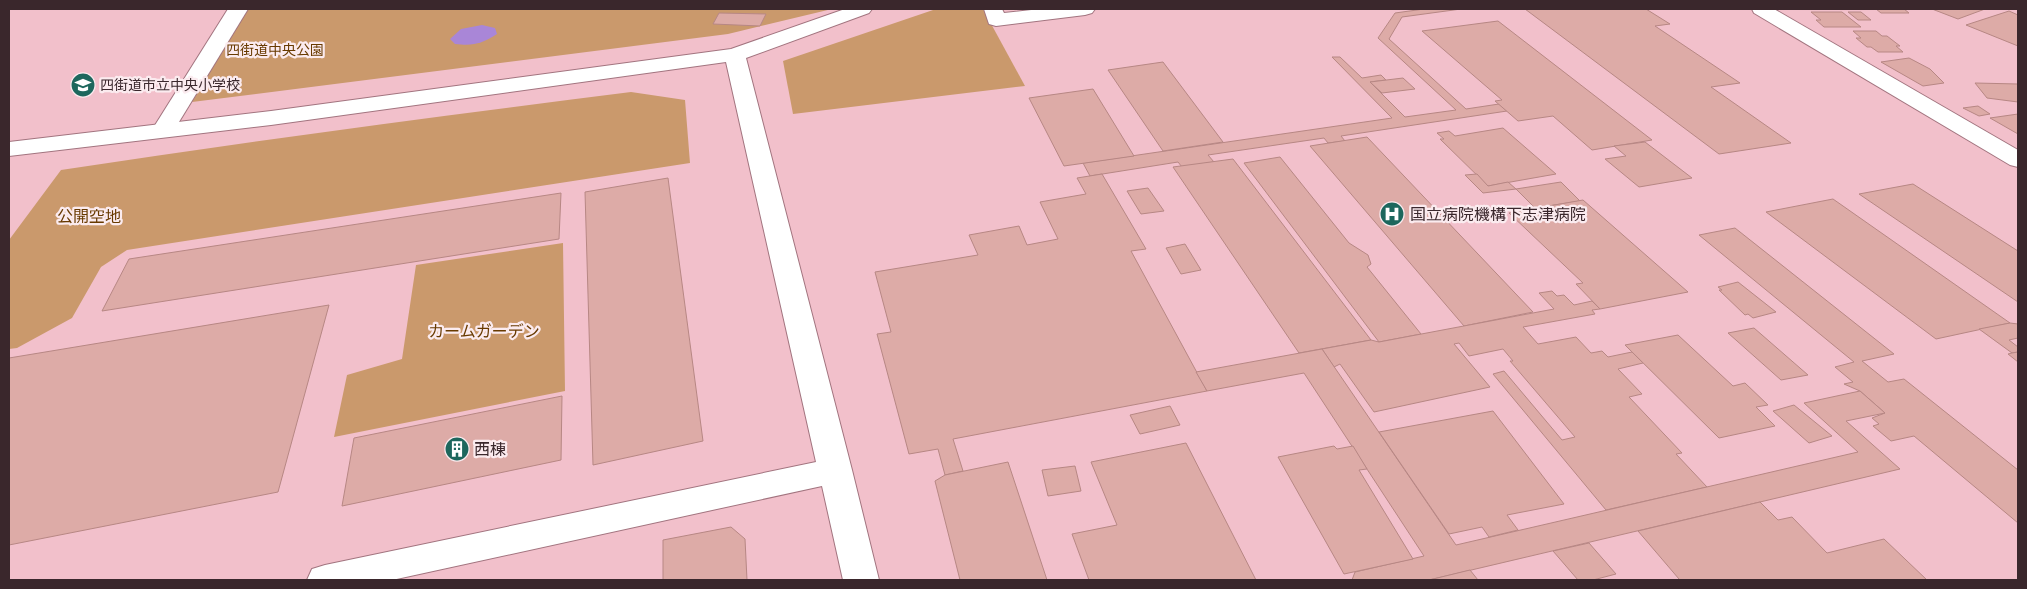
<svg xmlns="http://www.w3.org/2000/svg" width="2027" height="589" font-family="'Public Sans','Noto Sans JP',sans-serif">
<style>
.green{fill:#ca996c}
.water{fill:#a986d7}
.building{fill:#ddaba7;stroke:#b78784}
.lines{fill:none;stroke-linecap:round;stroke-linejoin:round}
.minor-casing{stroke:#a2747f;stroke-width:2}
.tertiary-casing{stroke:#a2747f;stroke-width:2}
.minor{fill:#fff;fill-rule:evenodd}
.tertiary{fill:#fff;fill-rule:evenodd}
.labels{text-anchor:middle;stroke-width:4.5;stroke-linejoin:round;paint-order:stroke}
.far-park-label{font-size:14px;fill:#683a00;stroke:#fbebef}
.far-poi-label{font-size:14px;fill:#3a272c;stroke:#fbebef;text-anchor:start}
.poi-label{font-size:16px;fill:#3a272c;stroke:#fbebef;text-anchor:start}
.park-label{font-size:16px;fill:#683a00;stroke:#fbebef}
</style>
<rect width="100%" height="100%" fill="#f2c0cb"/>
<g class="green">
<polygon points="247,9 832,9 728,34 192,102"/>
<polygon points="936,9 983,9 1025,86 793,114 783,61"/>
<path d="M631,92L685,100L690,163L127,250L101,267L72,318L17,348L9,349V240L61,170C251,141 441,116 631,92Z"/>
<polygon points="563,243 565,391 334,437 347,375 402,359 416,265"/>
</g>
<path class="water" d="M482,25L495,28L497,34C481,44 474,46 455,44L450,39L461,29Z"/>
<g class="building">
<polygon points="1424,9 1461,9 1402,17 1389,39 1466,109 1499,104 1507,111 1341,136 1345,141 1328,143 1324,138 1208,155 1214,162 1182,167 1178,162 1090,176 1083,163 1392,118 1332,57 1340,57 1362,78 1381,75 1386,80 1370,82 1405,117 1456,110 1378,38 1395,13"/>
<polygon points="1525,9 1646,9 1670,24 1655,26 1740,83 1711,87 1791,143 1719,154"/>
<polygon points="1876,9 1904,9 1909,13 1881,13"/>
<polygon points="1932,9 1985,9 1958,19"/>
<polygon points="2009,11 2018,15 2018,46 1966,25"/>
<polygon points="1811,12 1842,12 1861,27 1824,27 1816,20 1821,20"/>
<polygon points="1848,12 1861,12 1871,20 1858,20"/>
<polygon points="719,13 766,14 760,26 713,24"/>
<polygon points="1498,21 1652,140 1592,150 1553,116 1518,121 1495,101 1502,100 1422,31"/>
<polygon points="1853,31 1876,31 1882,36 1887,36 1900,46 1896,46 1903,52 1878,52 1871,47 1867,47 1856,38 1861,38"/>
<polygon points="1909,58 1930,69 1944,83 1923,86 1881,62"/>
<polygon points="1163,62 1223,142 1163,151 1108,70"/>
<polygon points="1403,78 1415,89 1382,93 1370,82"/>
<polygon points="1975,83 2018,84 2018,102 1987,98"/>
<polygon points="1093,89 1134,156 1064,166 1029,98"/>
<polygon points="1978,106 1990,114 1979,116 1963,108"/>
<polygon points="2018,114 2018,134 1990,118"/>
<polygon points="1503,128 1556,174 1488,186 1440,139 1444,139 1437,133 1449,131 1455,136"/>
<polygon points="1367,137 1533,312 1464,326 1310,146"/>
<polygon points="1645,142 1692,178 1639,187 1605,159 1626,156 1614,146"/>
<polygon points="1280,157 1349,243 1368,255 1371,264 1367,267 1421,334 1379,342 1244,163"/>
<polygon points="1233,159 1371,340 1299,353 1173,167"/>
<polygon points="1102,174 1146,249 1131,251 1207,391 953,439 963,471 945,475 938,449 909,454 877,334 891,332 875,272 978,255 969,235 1019,226 1027,245 1058,239 1040,202 1086,194 1077,178"/>
<polygon points="1477,174 1488,186 1508,182 1516,189 1483,193 1465,175"/>
<polygon points="668,178 703,441 593,465 585,192"/>
<polygon points="1561,182 1580,201 1535,208 1516,189"/>
<polygon points="1913,184 2018,251 2018,302 1859,194"/>
<polygon points="1148,188 1164,211 1141,214 1127,191"/>
<polygon points="561,193 559,239 102,311 129,259"/>
<polygon points="1833,199 2010,323 1936,339 1766,212"/>
<polygon points="1583,200 1688,292 1600,309 1576,284 1583,283 1509,213"/>
<polygon points="1735,228 1894,354 1862,361 1888,382 1904,379 2018,470 2018,523 1914,436 1891,441 1873,426 1879,424 1872,418 1885,413 1860,391 1844,384 1853,382 1835,367 1854,362 1699,235"/>
<polygon points="1185,244 1201,270 1181,274 1166,248"/>
<polygon points="1738,282 1776,312 1753,318 1748,314 1745,315 1719,290 1722,290 1718,287"/>
<polygon points="1552,291 1557,296 1564,295 1574,305 1592,301 1600,309 1592,310 1595,314 1523,327 1538,344 1576,337 1591,353 1602,351 1608,357 1632,352 1643,363 1618,369 1642,394 1629,397 1682,453 1676,454 1707,487 1606,510 1493,374 1504,371 1562,440 1575,437 1510,361 1513,361 1503,349 1469,356 1459,343 1454,344 1490,387 1374,412 1340,364 1334,367 1322,349 1371,340 1379,342 1554,309 1539,293"/>
<polygon points="329,305 278,492 9,545 9,358"/>
<polygon points="2010,323 2018,324 2018,338 2009,340 2018,347 2018,352 2012,353 1979,329"/>
<polygon points="1754,328 1808,375 1781,380 1728,333"/>
<polygon points="1678,335 1733,386 1745,383 1768,405 1756,407 1775,426 1719,438 1625,345"/>
<polygon points="1322,349 1456,545 1858,452 1804,403 1860,391 1885,413 1846,421 1900,469 1429,580 1352,580 1355,572 1424,556 1304,373 1207,391 1196,372"/>
<polygon points="2018,352 2018,362 2008,354 2012,353"/>
<polygon points="562,396 561,460 342,506 354,438"/>
<polygon points="1794,405 1832,436 1809,443 1773,411"/>
<polygon points="1170,406 1180,425 1140,434 1130,415"/>
<polygon points="1493,411 1564,504 1507,515 1518,530 1489,537 1482,527 1449,534 1379,432"/>
<polygon points="1186,443 1256,580 1089,580 1072,534 1117,525 1091,462"/>
<polygon points="1334,446 1337,449 1353,446 1367,469 1359,470 1413,559 1344,574 1278,457"/>
<polygon points="1008,462 1047,580 960,580 935,481 945,475"/>
<polygon points="1075,466 1081,491 1048,496 1042,470"/>
<polygon points="1760,502 1778,520 1792,517 1827,553 1884,539 1927,580 1676,580 1679,579 1638,531"/>
<polygon points="731,527 745,539 747,580 663,580 663,540"/>
<polygon points="1589,543 1616,574 1593,580 1578,580 1553,551"/>
<polygon points="1470,570 1478,580 1429,580"/>
</g>
<g class="lines">
<defs>
<g id="minor">
<polygon points="228,9 248,9 171,135 163,137 155,135 152,130"/>
<polygon points="984,9 1002,9 1004,13 1040,9 1095,9 1092,13 1085,15 996,26 989,24"/>
</g>
<g id="tertiary">
<polygon points="845,9 872,9 869,13 746,58 852,470 879,580 843,580 822,486 392,580 307,580 312,569 325,565 816,462 726,62 271,125 9,156 9,142 271,111 731,49"/>
<polygon points="1752,9 1774,9 2018,150 2018,167 2010,165 1754,13"/>
</g>
</defs>
<use href="#minor" class="minor-casing"/>
<use href="#tertiary" class="tertiary-casing"/>
<use href="#minor" class="minor"/>
<use href="#tertiary" class="tertiary"/>
</g>
<defs>
<symbol id="school-disc" viewBox="-11 -11 22 22"><circle r="9.5" fill="#1d675d" stroke="#fbebef"/><path d="M0-5L7-2L0 1L-7-2ZM-4 1L0 2.5L4 1V4Q0 6-4 4Z" fill="#fff"/></symbol>
<symbol id="hospital-disc" viewBox="-11 -11 22 22"><circle r="9.5" fill="#1d675d" stroke="#fbebef"/><path d="M-5-5h3v3.5h4V-5h3V5h-3V1.5h-4V5h-3Z" fill="#fff"/></symbol>
<symbol id="building-disc" viewBox="-11 -11 22 22"><circle r="9.5" fill="#1d675d" stroke="#fbebef"/><path d="M-4-6H4V6H1V3H-1V6H-4ZM-2.5-4.3h1.7v1.8h-1.7ZM.8-4.3h1.7v1.8H.8ZM-2.5-1h1.7V.8h-1.7ZM.8-1h1.7V.8H.8Z" fill="#fff"/></symbol>
</defs>
<g fill-rule="evenodd">
<use href="#school-disc" x="69" y="71" width="28" height="28"/>
<use href="#hospital-disc" x="1378" y="200" width="28" height="28"/>
<use href="#building-disc" x="443" y="435" width="28" height="28"/>
</g>
<g class="labels">
<g class="far-park-label">
<text x="275" y="55">四街道中央公園</text>
</g>
<g class="far-poi-label">
<text x="100" y="90">四街道市立中央小学校</text>
</g>
<g class="poi-label">
<text x="1410" y="220">国立病院機構下志津病院</text>
<text x="474" y="455">西棟</text>
</g>
<g class="park-label">
<text x="89" y="222">公開空地</text>
<text x="484" y="337">カームガーデン</text>
</g>
</g>
<rect width="2027" height="589" fill="none" stroke="#3a272c" stroke-width="20"/>
</svg>
